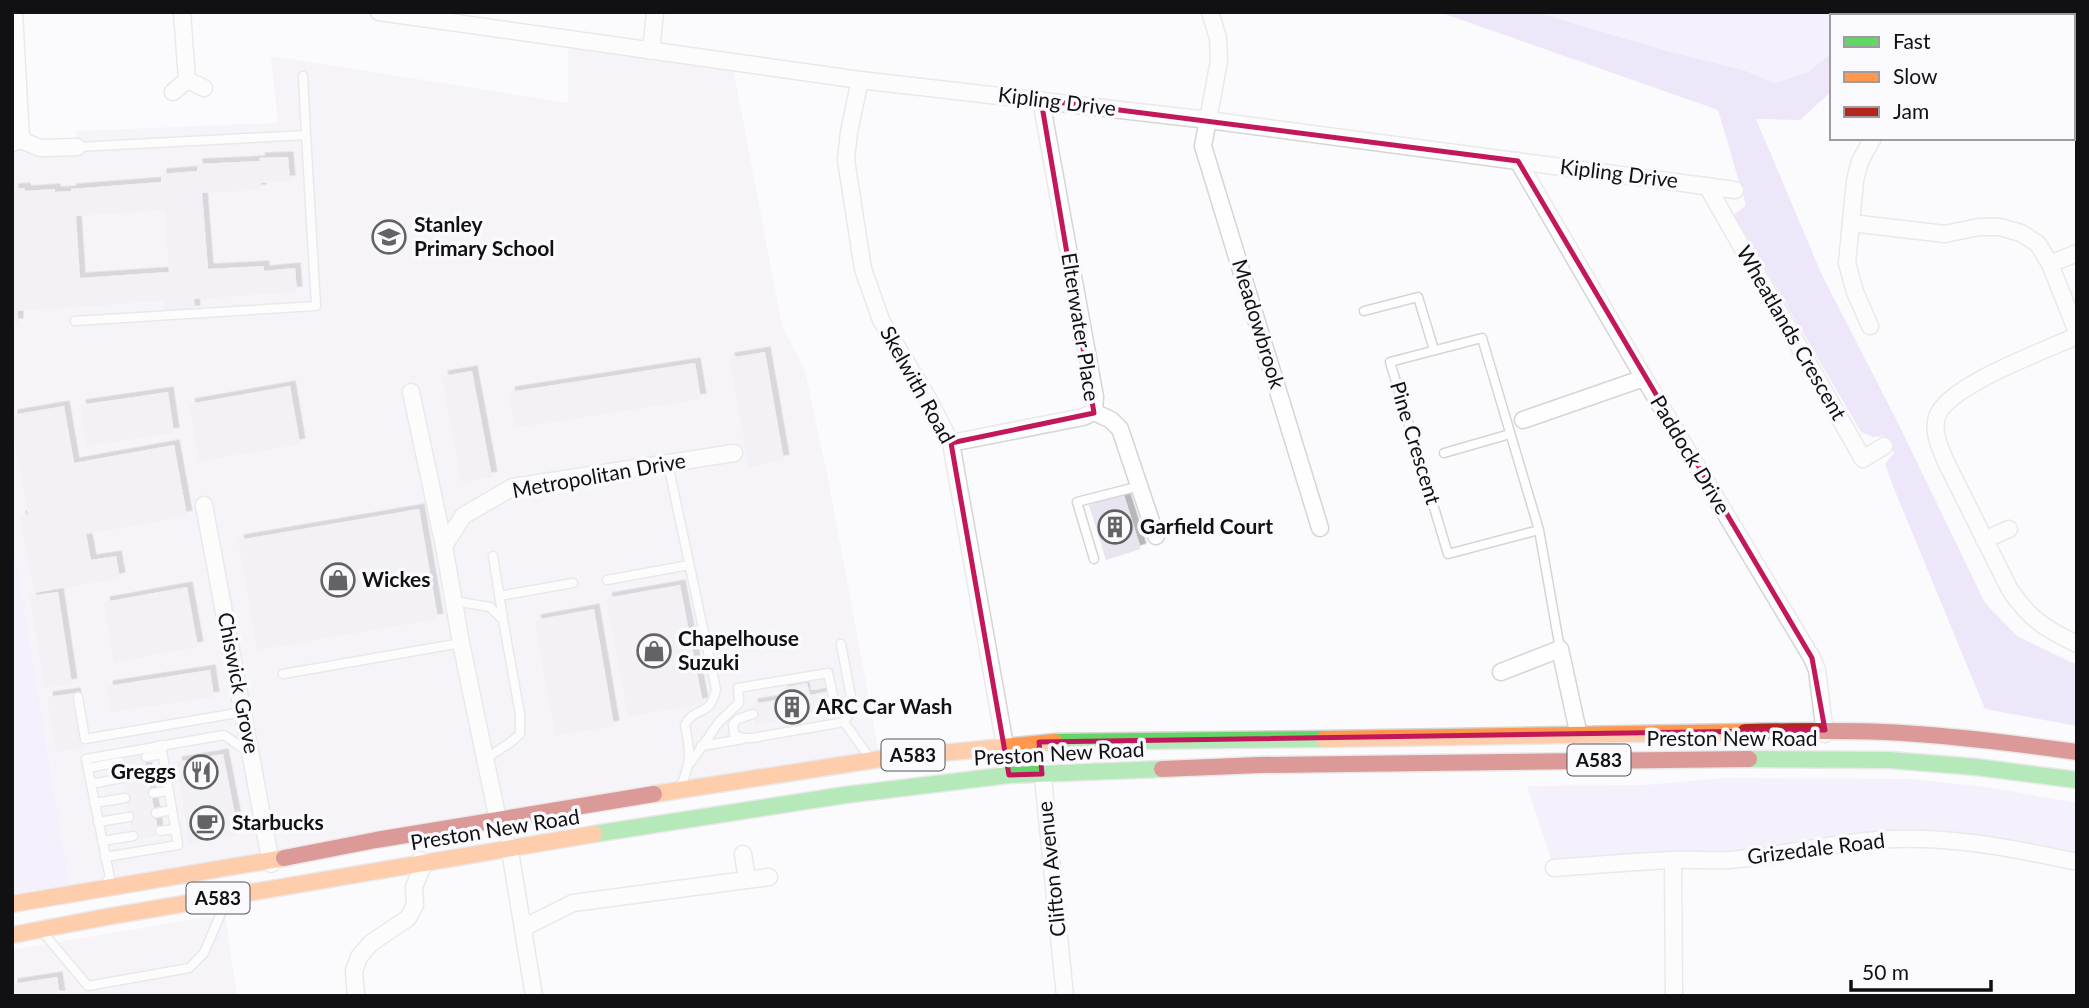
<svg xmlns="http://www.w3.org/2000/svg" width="2089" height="1008" font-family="Lato,sans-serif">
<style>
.built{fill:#efedf5}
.green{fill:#ede7fd}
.forest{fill:#ded1f9}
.building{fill:#e8e5f0;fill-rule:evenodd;filter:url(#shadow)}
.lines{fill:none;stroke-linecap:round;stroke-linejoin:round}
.lane-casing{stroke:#d5d5d6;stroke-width:11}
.street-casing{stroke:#d5d5d6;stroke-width:19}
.fast-casing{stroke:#d5d5d6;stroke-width:19}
.slow-casing{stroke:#d5d5d6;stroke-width:19}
.jam-casing{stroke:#d5d5d6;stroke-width:19}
.lane{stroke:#fefeff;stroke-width:8}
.street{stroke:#fefeff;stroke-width:16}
.fast{stroke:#63d668;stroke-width:16}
.slow{stroke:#ff974d;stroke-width:16}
.jam{stroke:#b3261e;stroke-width:16}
.marked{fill:none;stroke:#c2185b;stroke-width:5;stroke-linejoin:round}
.labels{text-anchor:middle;stroke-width:7;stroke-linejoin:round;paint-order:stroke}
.shield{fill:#faf9fd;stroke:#575658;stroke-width:2}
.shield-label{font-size:19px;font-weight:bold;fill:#111012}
.street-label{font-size:21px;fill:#111012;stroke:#faf9fd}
.poi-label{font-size:21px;font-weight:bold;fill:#111012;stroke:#faf9fd;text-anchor:start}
</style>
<defs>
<filter id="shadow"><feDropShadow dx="5.5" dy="-5.5" stdDeviation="0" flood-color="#0004"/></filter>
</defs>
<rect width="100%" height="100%" fill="#fbfafc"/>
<g class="built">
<polygon points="1984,12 2077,12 2077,76 2073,75 2073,16 1988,16"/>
<polygon points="568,39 732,62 782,326 805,371 828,478 880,759 71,893 12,533 12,143 77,147 76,131 278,123 271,56 568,103"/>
<polygon points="225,914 237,996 12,996 12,950"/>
</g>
<g class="green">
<polygon points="1473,12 1902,12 1897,16 1832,16 1832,64 1782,103"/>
<polygon points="12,533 71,893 12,904"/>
<polygon points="1725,778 1911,779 1987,787 2077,803 2077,862 1927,840 1554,868 1527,786 1645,785"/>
</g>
<polygon class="forest" points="1439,12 1535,12 1667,51 1743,70 1775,83 1808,72 1832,53 1832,91 1800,120 1756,119 1822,275 1898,423 1985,603 2017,636 2077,665 2077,726 1985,709 1895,491 1885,464 1894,453 1885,436 1873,437 1861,432 1734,215 1746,205 1718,110"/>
<g class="building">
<path d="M288,157L290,181L261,183V190L202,193L208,269L264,266V271L295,268L297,292L194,299L195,311L164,313L163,301L18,311V324H12L13,189L25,188V191L55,189V192L71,191V189L161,182V174L197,171V164L260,161L259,158ZM165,210L169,272L80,278L76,216Z"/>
<polygon points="765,352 784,460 749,467 729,358"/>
<polygon points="695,363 701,399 514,428 509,392"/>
<polygon points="472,371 492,477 461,482 442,376"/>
<polygon points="290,386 300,444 199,461 189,404"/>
<polygon points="168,392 174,433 86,446 80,405"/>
<polygon points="64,406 74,463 174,445 187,516 86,534 91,560 116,556 120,578 34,593 20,516 28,515 12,426 12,415"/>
<polygon points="1124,495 1141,549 1106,560 1089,505"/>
<polygon points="419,509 438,619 257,650 238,540"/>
<polygon points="680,585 703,703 628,717 606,598"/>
<polygon points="187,587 198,647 114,662 104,602"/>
<polygon points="58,592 72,684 44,688 30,596"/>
<polygon points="594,609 614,726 555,736 535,620"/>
<polygon points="210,670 214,697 111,712 107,686"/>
<polygon points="827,674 829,687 811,690 809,677"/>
<polygon points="807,683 810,695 829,691 833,710 755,725 752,704 783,699 781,688"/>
<polygon points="75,693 84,748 56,752 47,697"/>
<polygon points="144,754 159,836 133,841 120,758"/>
<polygon points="223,754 239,835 189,844 176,762"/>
<polygon points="57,977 60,996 12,996 12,984"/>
</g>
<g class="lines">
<defs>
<g id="lane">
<polyline points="77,147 306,135 303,76"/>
<polyline points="1364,311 1418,297 1434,350"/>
<polyline points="75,321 316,306 306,135"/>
<polyline points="1444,453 1510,434"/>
<path d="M668,464L716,689C710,719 696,704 685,725C690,752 692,757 682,784"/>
<polyline points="1539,530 1448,554 1390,362 1482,338 1539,530 1560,649"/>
<polyline points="493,556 503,619"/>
<polyline points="1094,559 1077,502 1140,486"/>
<polyline points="607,580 689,565"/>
<polyline points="499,596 573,583"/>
<polyline points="454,601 490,607 503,620 520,714 520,734 511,742 485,759"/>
<polyline points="841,644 853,707 844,722"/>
<polyline points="283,674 461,643"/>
<polyline points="78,697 85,739 243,712"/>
<polyline points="753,714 738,719 733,724 734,734 742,738 752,738 844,722"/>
<polyline points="844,722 867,754"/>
<polyline points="701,746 743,739"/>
<polyline points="146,757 162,754"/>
<polyline points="691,762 719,722 739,703 738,688 828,673 834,700 831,700"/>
<polyline points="88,768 120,762"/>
<polyline points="149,773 165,770"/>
<polyline points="91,784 122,778"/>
<polyline points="153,793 168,791"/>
<polyline points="94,803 125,798"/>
<polyline points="156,813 172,810"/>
<polyline points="98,822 129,817"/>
<polyline points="160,831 176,829"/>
<polyline points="102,841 133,836"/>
<polyline points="105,857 178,845 161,745"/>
<polyline points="107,881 110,878 86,759 224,735 248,752"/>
<polyline points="45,935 88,986 189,968 204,953 224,906"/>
</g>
<g id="street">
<polyline points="14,12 21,140"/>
<polyline points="379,12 860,80 1208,120 1735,190"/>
<polyline points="1210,12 1218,38 1219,61 1203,146 1320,528"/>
<polyline points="651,51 655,12"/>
<polyline points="187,80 204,88"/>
<polyline points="860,80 849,132 846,160 863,269 881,320 930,402 951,443 1006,751"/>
<polyline points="2073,91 2077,91"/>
<polyline points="173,92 187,80 182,12"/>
<polyline points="1041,100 1095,397 1094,412"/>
<polyline points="12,143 21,140 40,148 77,147"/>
<polyline points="1518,161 1644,378 1812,658 1817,670 1825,734"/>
<polyline points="1707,186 1863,459 1884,446"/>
<polyline points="1851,223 1945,234 1979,227 2000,227 2021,233 2038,244 2050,264 2077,332"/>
<polyline points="2050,264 2077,253"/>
<polyline points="1870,326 1855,292 1847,263 1855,181 1860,161 1873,138"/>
<path d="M2077,336C2046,350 1946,386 1937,417C1932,431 1940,447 1945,460L2010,590C2030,619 2045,629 2077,644"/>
<polyline points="411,392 444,546 461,643 499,825"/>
<polyline points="1094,412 1111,420 1120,429 1156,536"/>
<polyline points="1523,420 1644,378"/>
<polyline points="951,443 1083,417 1094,412"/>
<polyline points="204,505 271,864"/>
<polyline points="1984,540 2009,529"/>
<polyline points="444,546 463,516 513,487 734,453"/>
<polyline points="1501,672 1560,649 1579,736"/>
<polyline points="1042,768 1065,996"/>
<polyline points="509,845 534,996"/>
<polyline points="743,854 747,880"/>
<polyline points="1673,860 1674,996"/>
<path d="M1554,868C1593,865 1632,862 1671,860C1690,859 1710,861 1729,860C1775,856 1820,846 1866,841C1936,833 2009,847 2077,862"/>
<polyline points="523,928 573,903 769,877"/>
<polyline points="356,996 354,971 359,957 371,943 408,918 415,905 414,887 424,863 420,860"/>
</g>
<g id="fast">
<polyline points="1055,742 1324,739"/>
<polyline points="1749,759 1889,760 1976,767 2077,780"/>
<polyline points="594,834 845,795 1009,775 1162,769"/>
</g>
<g id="slow">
<polyline points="1324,739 1745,732"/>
<polyline points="654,794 880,759 1055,742"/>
<polyline points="12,904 284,858"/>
<polyline points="12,935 106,917 594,834"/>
</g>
<g id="jam">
<path d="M1745,732C1791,731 1838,730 1884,732C1949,735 2013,743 2077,752"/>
<polyline points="1162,769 1260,765 1749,759"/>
<polyline points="284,858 376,840 654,794"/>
</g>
</defs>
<use href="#lane" class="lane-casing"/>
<use href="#street" class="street-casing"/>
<use href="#fast" class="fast-casing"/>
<use href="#slow" class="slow-casing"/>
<use href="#jam" class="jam-casing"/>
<use href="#lane" class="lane"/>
<use href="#street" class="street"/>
<use href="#fast" class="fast"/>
<use href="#slow" class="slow"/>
<use href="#jam" class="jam"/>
</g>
<path d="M0 0H2089V1008H0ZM1041,100L1518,161L1812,658L1825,730L1039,742L1042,774L1009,775L951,443L1094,413Z" fill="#fbfafc" fill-opacity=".55" fill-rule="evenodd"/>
<path class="marked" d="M1041,100L1518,161L1812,658L1825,730L1039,742L1042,774L1009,775L951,443L1094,413Z"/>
<defs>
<symbol id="school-ring" viewBox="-11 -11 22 22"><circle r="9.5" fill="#faf9fd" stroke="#636264" stroke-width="1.5"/><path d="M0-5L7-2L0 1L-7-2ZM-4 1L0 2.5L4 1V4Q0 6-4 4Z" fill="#636264"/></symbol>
<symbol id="building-ring" viewBox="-11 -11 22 22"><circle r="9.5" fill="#faf9fd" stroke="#636264" stroke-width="1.5"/><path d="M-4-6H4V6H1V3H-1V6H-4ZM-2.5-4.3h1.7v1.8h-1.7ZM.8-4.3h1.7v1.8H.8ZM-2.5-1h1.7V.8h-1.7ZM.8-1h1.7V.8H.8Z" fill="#636264"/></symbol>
<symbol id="shop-ring" viewBox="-11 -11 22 22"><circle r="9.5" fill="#faf9fd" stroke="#636264" stroke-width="1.5"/><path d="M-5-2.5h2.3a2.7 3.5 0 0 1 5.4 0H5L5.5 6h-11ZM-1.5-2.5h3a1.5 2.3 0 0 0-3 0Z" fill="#636264"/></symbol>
<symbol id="restaurant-ring" viewBox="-11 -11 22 22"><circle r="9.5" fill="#faf9fd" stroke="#636264" stroke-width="1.5"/><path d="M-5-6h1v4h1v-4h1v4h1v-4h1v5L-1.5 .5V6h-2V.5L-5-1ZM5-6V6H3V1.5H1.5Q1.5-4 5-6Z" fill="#636264"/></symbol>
<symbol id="cafe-ring" viewBox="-11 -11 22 22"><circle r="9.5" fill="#faf9fd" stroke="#636264" stroke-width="1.5"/><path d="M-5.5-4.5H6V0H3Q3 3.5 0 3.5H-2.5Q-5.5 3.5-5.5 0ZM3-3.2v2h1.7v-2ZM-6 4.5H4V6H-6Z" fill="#636264"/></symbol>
</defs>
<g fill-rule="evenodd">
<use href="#school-ring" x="370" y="218" width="38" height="38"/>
<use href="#building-ring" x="1096" y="508" width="38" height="38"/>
<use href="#shop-ring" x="319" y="561" width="38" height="38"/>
<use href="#shop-ring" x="635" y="632" width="38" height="38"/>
<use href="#building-ring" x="773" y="688" width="38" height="38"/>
<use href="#restaurant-ring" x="182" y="753" width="38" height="38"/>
<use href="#cafe-ring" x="188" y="804" width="38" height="38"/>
</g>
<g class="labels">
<g class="shield">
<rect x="881.5" y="739.5" width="63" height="31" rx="5"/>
<rect x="1567.5" y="744.5" width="63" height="31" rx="5"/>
<rect x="186.5" y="882.5" width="63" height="31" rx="5"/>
</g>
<g class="shield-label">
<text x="913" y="762">A583</text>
<text x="1599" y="767">A583</text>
<text x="218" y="905">A583</text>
</g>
<g class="street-label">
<text transform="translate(1057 102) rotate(7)" y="7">Kipling Drive</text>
<text transform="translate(1619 174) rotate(7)" y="7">Kipling Drive</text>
<text transform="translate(1258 324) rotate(73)" y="7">Meadowbrook</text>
<text transform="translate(1080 327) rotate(81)" y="7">Elterwater Place</text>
<text transform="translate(1791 333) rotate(60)" y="7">Wheatlands Crescent</text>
<text transform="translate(917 385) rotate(61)" y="7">Skelwith Road</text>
<text transform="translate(1415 443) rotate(73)" y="7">Pine Crescent</text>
<text transform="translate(1690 455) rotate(59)" y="7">Paddock Drive</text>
<text transform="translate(599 476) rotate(-10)" y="7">Metropolitan Drive</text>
<text transform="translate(238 683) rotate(79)" y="7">Chiswick Grove</text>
<text x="1732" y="746">Preston New Road</text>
<text transform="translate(1059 754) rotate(-3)" y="7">Preston New Road</text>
<text transform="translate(495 830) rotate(-9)" y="7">Preston New Road</text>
<text transform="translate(1816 849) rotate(-7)" y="7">Grizedale Road</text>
<text transform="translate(1052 869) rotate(-96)" y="7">Clifton Avenue</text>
</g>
<g class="poi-label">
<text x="414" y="232">Stanley<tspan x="414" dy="24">Primary School</tspan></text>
<text x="1140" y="534">Garfield Court</text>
<text x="362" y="587">Wickes</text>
<text x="678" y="646">Chapelhouse<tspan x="678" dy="24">Suzuki</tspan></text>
<text x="816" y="714">ARC Car Wash</text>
<text x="176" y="779" text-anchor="end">Greggs</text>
<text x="232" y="830">Starbucks</text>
</g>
</g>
<rect width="2089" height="1008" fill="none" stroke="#111012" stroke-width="28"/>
<rect x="1830" y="14" width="245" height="126" fill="#faf9fd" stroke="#9d9c9f" stroke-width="2"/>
<rect x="1844" y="37" width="35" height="10" fill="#63d668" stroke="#9d9c9f" stroke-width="2"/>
<text x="1893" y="49" font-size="21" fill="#111012">Fast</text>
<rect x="1844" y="72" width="35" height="10" fill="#ff974d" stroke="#9d9c9f" stroke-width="2"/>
<text x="1893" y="84" font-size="21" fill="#111012">Slow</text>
<rect x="1844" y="107" width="35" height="10" fill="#b3261e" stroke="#9d9c9f" stroke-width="2"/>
<text x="1893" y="119" font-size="21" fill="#111012">Jam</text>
<path d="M1851 980v10h140v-10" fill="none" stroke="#111012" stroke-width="3.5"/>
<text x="1862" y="980" font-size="21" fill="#111012" stroke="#faf9fd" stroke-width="5" paint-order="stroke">50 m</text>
</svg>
